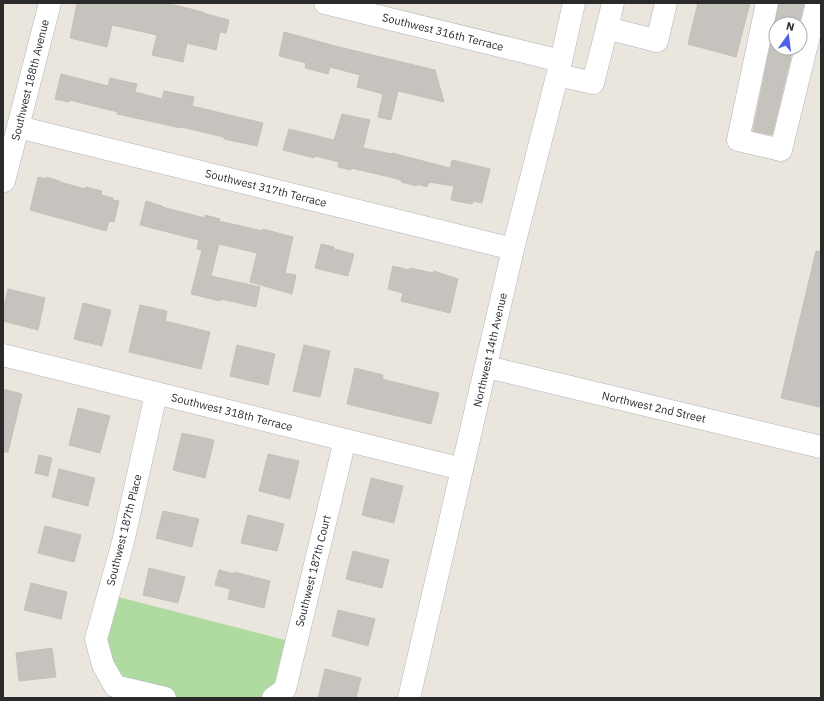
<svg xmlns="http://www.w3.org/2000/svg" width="824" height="701" font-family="'IBM Plex Sans',sans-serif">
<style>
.green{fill:#b0dba0}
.building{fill:#c6c2bd;stroke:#c5c1b7}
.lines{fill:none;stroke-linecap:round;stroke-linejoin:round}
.minor-casing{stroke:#b1b3bc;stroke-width:23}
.minor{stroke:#fff;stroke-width:22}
.labels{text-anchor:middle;stroke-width:3;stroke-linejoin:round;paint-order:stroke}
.street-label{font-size:11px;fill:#2a2a2a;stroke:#fff}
</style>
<rect width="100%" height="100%" fill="#eae6dd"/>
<polygon class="green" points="111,595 293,642 269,698 175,698 116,684 105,664"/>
<g class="building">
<polygon points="77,3 166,3 203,12 203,13 229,20 226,33 220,32 216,50 187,43 183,62 152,55 157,35 112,25 107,47 70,38"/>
<polygon points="698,3 750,3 736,57 688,44"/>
<polygon points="779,3 804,3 799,24 776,24 776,48 793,48 772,135 753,131"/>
<polygon points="284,32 335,46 435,70 444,102 398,91 391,120 378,117 383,94 357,87 360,75 330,67 328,74 305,68 306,63 279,56"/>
<polygon points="61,74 108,86 110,78 137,84 135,92 162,99 164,91 194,97 192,106 263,123 257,146 224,139 224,137 181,127 181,128 117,114 118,112 89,105 70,100 69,102 55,99"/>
<polygon points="342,114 370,120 363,148 392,154 392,153 450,168 452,160 490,169 482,203 473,201 472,204 451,200 454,186 429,182 427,187 417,184 417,186 401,182 402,181 394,178 351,168 351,170 338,167 339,162 315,156 314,158 283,150 289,129 334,140"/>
<polygon points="38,177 46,179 46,177 60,181 60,182 85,189 86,187 102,191 101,195 113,198 113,200 119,201 114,222 109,221 106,231 30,210"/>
<polygon points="146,201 162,206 162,207 205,218 205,215 220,219 219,221 263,231 263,229 293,237 285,273 296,275 292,294 250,282 257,253 219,244 211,276 260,287 256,307 221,299 220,301 191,294 202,250 197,249 199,240 140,225"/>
<polygon points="321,244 334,247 334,249 354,254 348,276 315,268"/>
<polygon points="816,251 821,252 821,398 819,407 781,398"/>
<polygon points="393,266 409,270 410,268 433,273 434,271 458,279 450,313 401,301 403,293 388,289"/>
<polygon points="8,289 45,298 38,330 3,321 3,310"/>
<polygon points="83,303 111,310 102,346 74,339"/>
<polygon points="140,305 167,311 165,321 210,332 201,369 129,352"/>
<polygon points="237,345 275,354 268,385 230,376"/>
<polygon points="304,345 330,351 320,397 293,391"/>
<polygon points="355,368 383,375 382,379 439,393 431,424 347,404"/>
<polygon points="3,389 22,394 8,452 3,452"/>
<polygon points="78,408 110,416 100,453 69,445"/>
<polygon points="182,433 214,440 205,478 173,470"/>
<polygon points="268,454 299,461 290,499 259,491"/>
<polygon points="39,455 52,458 48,476 35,473"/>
<polygon points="59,469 95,478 88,506 52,497"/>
<polygon points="371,478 403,486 394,523 362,515"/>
<polygon points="163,511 199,519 192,547 156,538"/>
<polygon points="248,515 284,524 277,551 241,543"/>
<polygon points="45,526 81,535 74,562 38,553"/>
<polygon points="353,551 389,560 382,588 346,579"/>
<polygon points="149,568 185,577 178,603 143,595"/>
<polygon points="219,570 234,574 234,572 270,581 264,608 228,599 230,589 215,585"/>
<polygon points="31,583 67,592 61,619 24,610"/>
<polygon points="338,610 375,619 368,646 332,636"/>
<polygon points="52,648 56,677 19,681 16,653"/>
<polygon points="325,669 361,678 356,698 318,698"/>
</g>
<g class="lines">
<defs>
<g id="minor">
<polyline points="325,3 561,61"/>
<polyline points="613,3 607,28 657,41 666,3"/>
<polyline points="767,3 738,140 781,150 817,3"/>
<polyline points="558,75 593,83 607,28"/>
<polyline points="18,127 513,249"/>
<polyline points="4,181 50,3"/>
<polyline points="3,355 462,469"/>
<polyline points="487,367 821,447"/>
<polyline points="156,394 123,542 96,639 103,665 115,686 165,698"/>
<polyline points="273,698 285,689 345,440"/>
<polyline points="409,698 513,249 561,61 574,3"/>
</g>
</defs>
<use href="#minor" class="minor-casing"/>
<use href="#minor" class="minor"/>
</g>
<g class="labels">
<g class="street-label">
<text transform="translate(443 32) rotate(14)" y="4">Southwest 316th Terrace</text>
<text transform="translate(30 80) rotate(-76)" y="4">Southwest 188th Avenue</text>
<text transform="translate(266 188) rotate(14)" y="4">Southwest 317th Terrace</text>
<text transform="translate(490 350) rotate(-77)" y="4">Northwest 14th Avenue</text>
<text transform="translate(654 407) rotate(13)" y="4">Northwest 2nd Street</text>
<text transform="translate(232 412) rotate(14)" y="4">Southwest 318th Terrace</text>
<text transform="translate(124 530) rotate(-76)" y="4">Southwest 187th Place</text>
<text transform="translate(313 571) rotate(-76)" y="4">Southwest 187th Court</text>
</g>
</g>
<rect width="824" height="701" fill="none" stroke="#2a2a2a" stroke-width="8"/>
<g transform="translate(788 36) rotate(14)"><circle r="19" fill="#ffffff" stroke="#aaaaaa"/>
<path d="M0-3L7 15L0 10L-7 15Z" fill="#4f62e6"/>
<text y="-6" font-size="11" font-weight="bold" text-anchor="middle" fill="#2a2a2a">N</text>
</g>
</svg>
